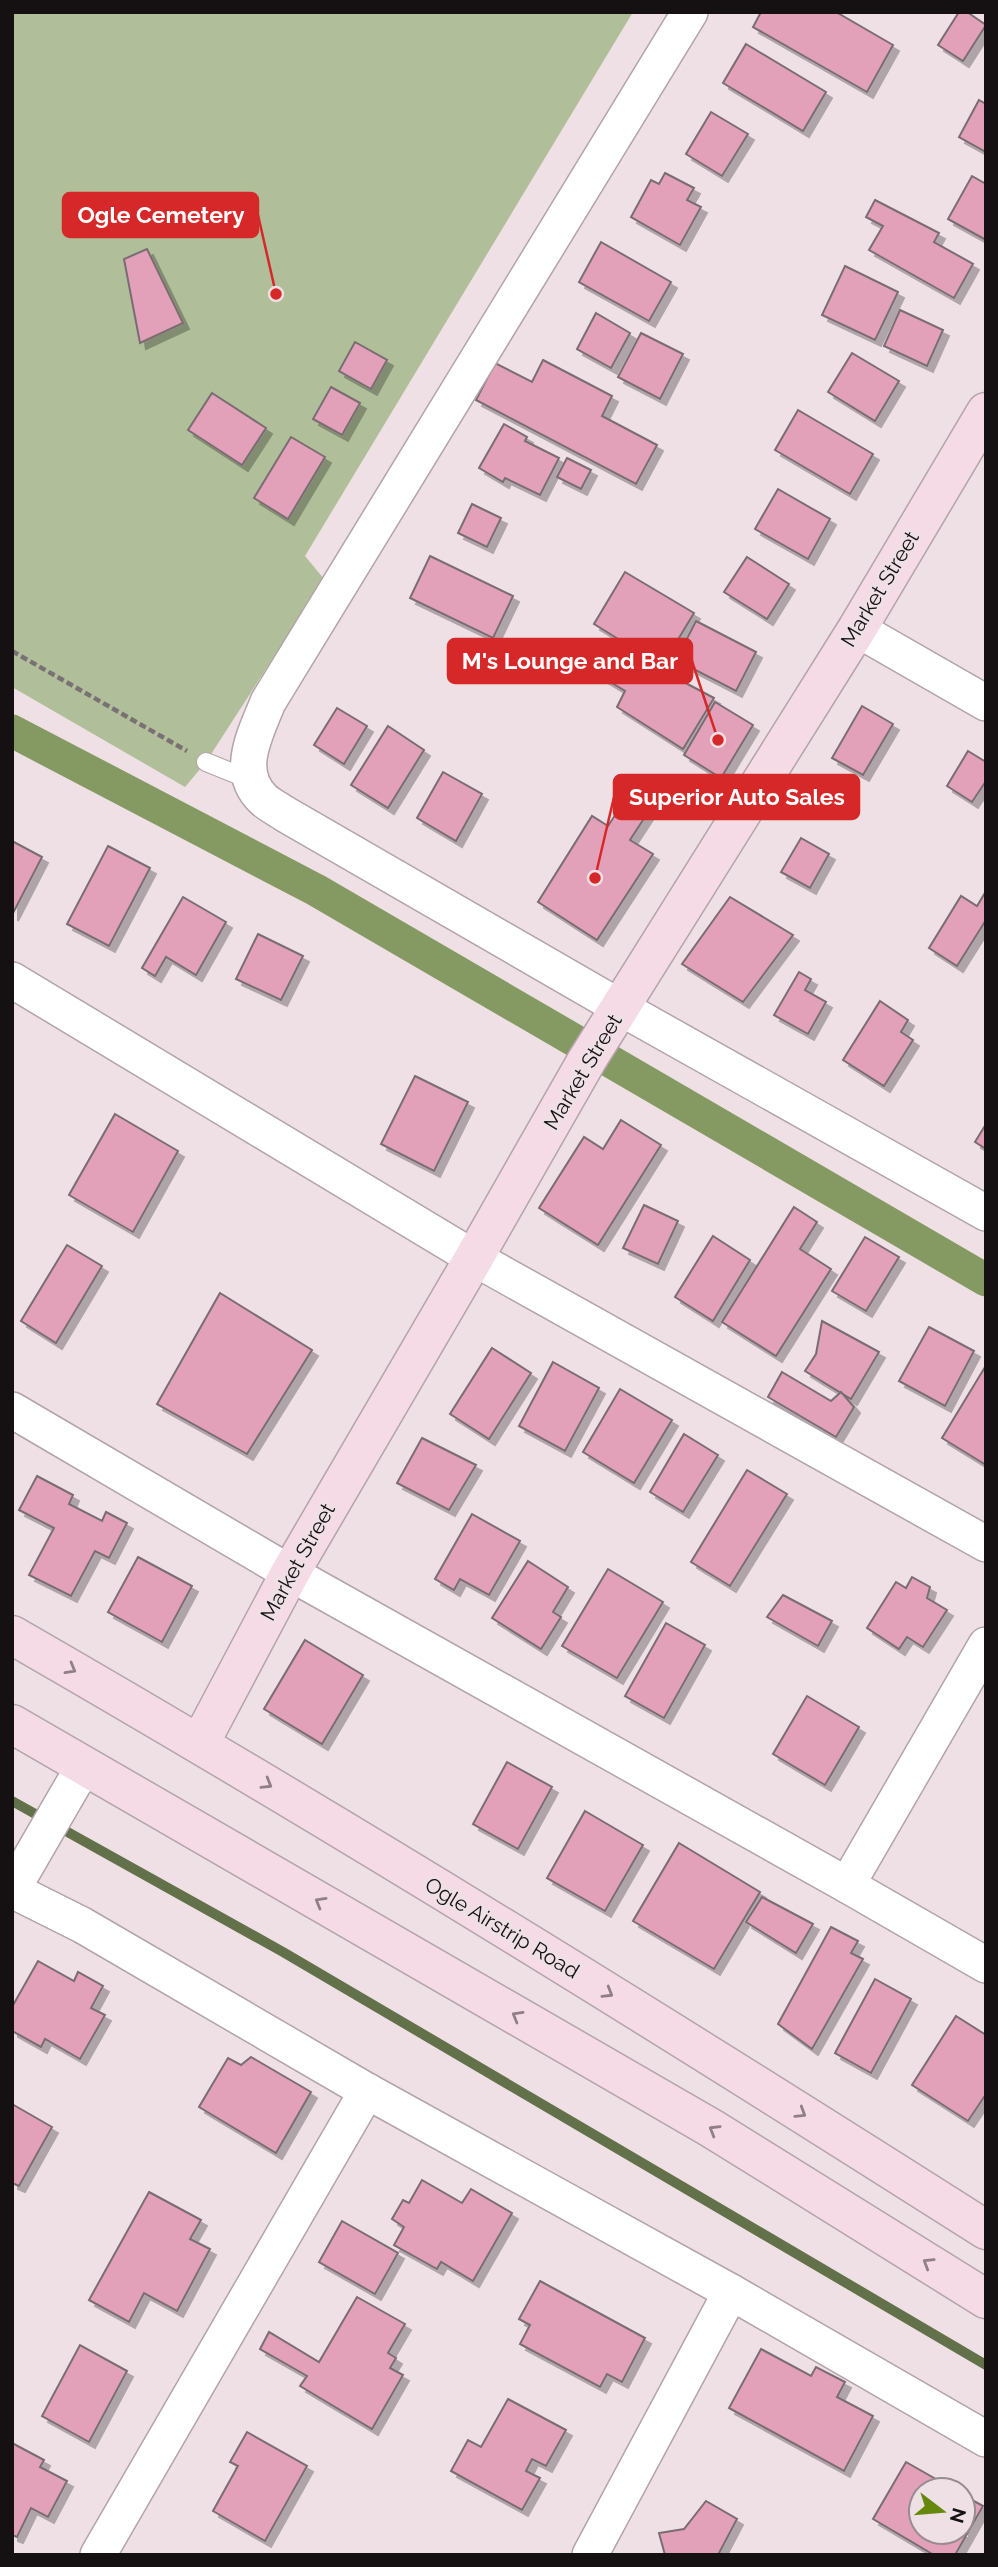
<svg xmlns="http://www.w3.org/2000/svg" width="998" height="2567" font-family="Raleway,sans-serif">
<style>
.green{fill:#b0bf99}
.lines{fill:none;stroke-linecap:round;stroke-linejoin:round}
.stream{stroke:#63714a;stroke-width:10}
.canal{stroke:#859a62;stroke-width:33}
.building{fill:#e2a1b9;stroke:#7a6d72;stroke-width:2;filter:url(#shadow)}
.lane-casing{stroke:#b2a4a9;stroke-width:20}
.street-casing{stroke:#b2a4a9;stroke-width:38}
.secondary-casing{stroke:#b2a4a9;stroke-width:41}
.path{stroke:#797173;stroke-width:4.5;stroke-dasharray:7 3.5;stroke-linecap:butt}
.lane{stroke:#fff;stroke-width:18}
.street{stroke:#fff;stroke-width:35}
.secondary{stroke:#f5dbe5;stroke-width:38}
.oneway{stroke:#908086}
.labels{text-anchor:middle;stroke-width:6;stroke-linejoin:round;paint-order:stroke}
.street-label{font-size:21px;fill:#151112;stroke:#eee0e5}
.leader{fill:none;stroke:#d62828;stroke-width:2.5}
.callout-dot{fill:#d62828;stroke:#eee0e5;stroke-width:2.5}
.callout{fill:#d62828;stroke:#d62828;stroke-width:2.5}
.callout-label{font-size:23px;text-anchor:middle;font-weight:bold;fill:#fff}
</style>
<defs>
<filter id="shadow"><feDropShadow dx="6" dy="6" stdDeviation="0" flood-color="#0004"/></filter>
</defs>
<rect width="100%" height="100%" fill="#eee0e5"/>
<polygon class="green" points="12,12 633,12 305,556 324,579 206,762 185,787 12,687"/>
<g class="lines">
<polyline class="stream" points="12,1801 283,1952 986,2365"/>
<polyline class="canal" points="12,731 316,890 986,1280"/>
</g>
<g class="building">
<polygon points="761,12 836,12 893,45 867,92 753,27"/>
<polygon points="959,12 967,12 986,25 963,61 938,45"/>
<polygon points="746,44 826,92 803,131 723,83"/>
<polygon points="979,100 986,104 986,152 959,137"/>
<polygon points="711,112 748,134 722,176 686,154"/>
<polygon points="665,173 694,188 687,200 701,207 680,245 631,217 651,180 659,184"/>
<polygon points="972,176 986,184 986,240 948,219"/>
<polygon points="875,200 939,233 934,242 973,264 954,298 869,250 883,226 866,217"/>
<polygon points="601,242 671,282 649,321 579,282"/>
<polygon points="147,249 183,323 140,343 124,259"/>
<polygon points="845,266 898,292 875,340 822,315"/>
<polygon points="900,310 943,330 927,366 884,346"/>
<polygon points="596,313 630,333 611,368 577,349"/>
<polygon points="641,333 683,354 660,399 618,377"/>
<polygon points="355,342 387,360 371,389 339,371"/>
<polygon points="852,353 899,381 875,421 828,392"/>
<polygon points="543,360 612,396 602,416 657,445 636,484 476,400 495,363 532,382"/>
<polygon points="331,387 360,403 342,435 313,419"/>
<polygon points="212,393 266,428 242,465 188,430"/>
<polygon points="798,410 873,454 850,494 775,450"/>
<polygon points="504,424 527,437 525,441 559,458 540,495 505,478 503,482 479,468"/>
<polygon points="291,437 325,457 288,519 254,498"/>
<polygon points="567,458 591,470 581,489 557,477"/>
<polygon points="778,489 830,519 808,559 755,529"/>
<polygon points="472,504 501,518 487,547 458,533"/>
<polygon points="430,556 513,596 493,638 410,598"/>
<polygon points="747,557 789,584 767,619 724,592"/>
<polygon points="625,572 694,613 662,666 594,624"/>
<polygon points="696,621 756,652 736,691 676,660"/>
<polygon points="610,643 714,698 683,749 617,707 625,691 590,670"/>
<polygon points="715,702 753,725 721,778 684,755"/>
<polygon points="862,706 893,724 863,775 832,758"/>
<polygon points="337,708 367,726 344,764 314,745"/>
<polygon points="388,726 424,750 388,808 351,785"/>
<polygon points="968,751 986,762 986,781 972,802 947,786"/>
<polygon points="443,772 482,794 456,841 417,818"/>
<polygon points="640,777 662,791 630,840 653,854 597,940 538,902 592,816 608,826"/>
<polygon points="801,838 829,854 810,888 781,872"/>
<polygon points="12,841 42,857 12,915"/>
<polygon points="108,846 150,868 109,946 67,924"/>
<polygon points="986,891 986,920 957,966 929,948 961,896 977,906"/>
<polygon points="183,897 226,922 196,975 166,957 155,976 142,968"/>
<polygon points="730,897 793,935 743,1002 682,964"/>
<polygon points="258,934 303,956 281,1000 236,979"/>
<polygon points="799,972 811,979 805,990 826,1002 808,1034 774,1015"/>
<polygon points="880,1001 908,1020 901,1032 913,1040 884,1086 843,1060"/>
<polygon points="415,1076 468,1102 434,1171 381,1144"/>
<polygon points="115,1114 178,1151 133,1232 69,1195"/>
<polygon points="621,1120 661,1145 598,1245 539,1208 584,1137 603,1149"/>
<polygon points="986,1124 986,1149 975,1142"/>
<polygon points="644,1205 678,1221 658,1264 623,1248"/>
<polygon points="794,1207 817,1222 800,1249 831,1269 776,1356 722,1322"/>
<polygon points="713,1236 750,1260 713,1321 675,1297"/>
<polygon points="865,1237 899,1257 866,1311 832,1291"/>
<polygon points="67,1245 102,1266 56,1343 21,1321"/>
<polygon points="220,1293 312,1350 247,1454 157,1404"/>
<polygon points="822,1321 879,1352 851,1399 805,1371 816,1354"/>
<polygon points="929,1327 974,1351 945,1406 899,1381"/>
<polygon points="492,1348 531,1373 489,1439 450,1414"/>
<polygon points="553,1362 599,1388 565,1451 519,1426"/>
<polygon points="985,1367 986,1368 986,1465 942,1438"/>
<polygon points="782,1372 831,1401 841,1392 854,1407 836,1437 768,1397"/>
<polygon points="620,1389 672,1420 634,1483 583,1452"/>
<polygon points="684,1434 718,1455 683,1512 650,1492"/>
<polygon points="422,1438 476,1465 449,1510 397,1483"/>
<polygon points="747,1470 787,1494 730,1586 691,1562"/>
<polygon points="37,1476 73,1495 69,1504 102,1521 106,1512 127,1523 109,1558 95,1551 71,1596 29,1575 54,1528 19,1510"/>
<polygon points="472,1514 520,1541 489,1595 460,1579 454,1590 435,1579"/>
<polygon points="138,1557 192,1586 162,1642 108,1612"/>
<polygon points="528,1561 568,1587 553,1612 561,1617 541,1649 492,1618"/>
<polygon points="608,1569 663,1602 617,1678 562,1646"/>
<polygon points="912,1577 930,1587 927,1598 947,1610 923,1647 907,1637 899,1649 867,1628 896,1582 906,1588"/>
<polygon points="783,1595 832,1621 818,1646 767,1617"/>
<polygon points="666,1623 705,1645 664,1718 625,1696"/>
<polygon points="305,1640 363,1675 322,1744 264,1709"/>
<polygon points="807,1696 859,1727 825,1785 773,1754"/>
<polygon points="507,1762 552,1787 518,1849 473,1824"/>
<polygon points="585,1811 643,1845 605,1911 547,1878"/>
<polygon points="679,1843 760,1892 714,1969 633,1921"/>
<polygon points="762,1897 813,1924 796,1953 746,1922"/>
<polygon points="831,1927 858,1941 851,1953 863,1959 812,2049 778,2024"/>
<polygon points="38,1961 74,1981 78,1972 103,1986 91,2008 105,2015 80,2059 45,2039 41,2047 12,2031 12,2007"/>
<polygon points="875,1979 911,1999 871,2073 835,2053"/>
<polygon points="956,2016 986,2035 986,2094 968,2121 912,2085"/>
<polygon points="251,2057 311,2092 276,2153 199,2107 228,2058 241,2065"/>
<polygon points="12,2104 52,2127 19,2186 12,2183"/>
<polygon points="422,2180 462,2203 471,2189 512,2213 473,2281 441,2262 437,2269 394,2245 404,2227 392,2219 403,2200 409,2203"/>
<polygon points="149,2192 201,2220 190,2239 210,2249 177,2311 144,2293 129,2322 89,2300"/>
<polygon points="342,2221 398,2253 375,2294 319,2262"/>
<polygon points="540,2281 645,2338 622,2382 607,2374 600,2387 520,2344 530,2325 519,2319"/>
<polygon points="357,2297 405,2324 388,2353 396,2358 390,2368 403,2375 372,2429 300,2386 307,2376 260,2349 269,2332 319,2362"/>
<polygon points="80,2345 127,2371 89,2442 42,2416"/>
<polygon points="761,2349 811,2376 816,2367 845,2382 837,2397 873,2416 844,2471 729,2408"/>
<polygon points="508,2399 566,2430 546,2466 532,2459 526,2471 540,2478 522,2510 451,2471 468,2440 481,2447"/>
<polygon points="247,2432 307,2466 265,2541 213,2511 238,2466 230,2462"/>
<polygon points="12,2443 44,2460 40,2467 67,2481 48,2517 31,2508 17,2537 12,2535"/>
<polygon points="906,2462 955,2490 921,2490 921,2532 963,2532 963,2495 983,2506 955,2555 934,2555 873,2519"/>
<polygon points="706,2501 737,2519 718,2555 665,2555 659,2533 684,2529"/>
</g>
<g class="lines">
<defs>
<polyline id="lane" points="206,762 248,779"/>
<g id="street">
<path d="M690,12L268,702C256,733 234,771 263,799C269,805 278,809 285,814L621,1008L986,1213"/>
<polyline points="857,629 986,703"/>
<polyline points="12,980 474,1258 986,1544"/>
<polyline points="12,1410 290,1573 847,1885 986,1965"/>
<polyline points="847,1885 986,1645"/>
<polyline points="12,1890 82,1925 367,2091 731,2292 986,2439"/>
<polyline points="12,1890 74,1783 86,1768"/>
<polyline points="98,2555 367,2091"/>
<polyline points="590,2555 731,2292"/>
</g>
<g id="secondary">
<path d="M12,1635C342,1825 665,2026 986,2230"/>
<polyline points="12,1724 711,2128 986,2299"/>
<polyline points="200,1743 290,1573 474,1258 587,1060 857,629 986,412"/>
</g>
</defs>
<use href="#lane" class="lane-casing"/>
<use href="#street" class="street-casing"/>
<use href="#secondary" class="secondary-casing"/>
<polyline class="path" points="12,651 187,751"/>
<use href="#lane" class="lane"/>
<use href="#street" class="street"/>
<use href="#secondary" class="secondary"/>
</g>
<defs><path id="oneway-chevron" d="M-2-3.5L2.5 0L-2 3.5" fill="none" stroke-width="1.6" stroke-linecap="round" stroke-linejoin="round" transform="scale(1.75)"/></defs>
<g class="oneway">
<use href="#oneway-chevron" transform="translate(71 1669) rotate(30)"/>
<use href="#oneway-chevron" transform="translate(267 1784) rotate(31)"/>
<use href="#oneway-chevron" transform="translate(320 1902) rotate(-150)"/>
<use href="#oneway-chevron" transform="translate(608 1993) rotate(31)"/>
<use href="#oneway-chevron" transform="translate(517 2016) rotate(-150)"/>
<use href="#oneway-chevron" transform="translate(801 2113) rotate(32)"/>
<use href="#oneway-chevron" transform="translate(714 2130) rotate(-149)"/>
<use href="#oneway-chevron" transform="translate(928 2263) rotate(-148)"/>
</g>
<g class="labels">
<g class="street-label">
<text transform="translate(880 589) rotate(-59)" y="7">Market Street</text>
<text transform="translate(583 1072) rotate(-59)" y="7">Market Street</text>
<text transform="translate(298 1562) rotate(-61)" y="7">Market Street</text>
<text transform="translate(502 1928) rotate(31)" y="7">Ogle Airstrip Road</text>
</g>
</g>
<path class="leader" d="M276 294L258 215M718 740L692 661M595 878L614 797"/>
<g class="callout-dot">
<circle cx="276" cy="294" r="7"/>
<circle cx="718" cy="740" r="7"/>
<circle cx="595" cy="878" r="7"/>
</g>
<g class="callout">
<rect x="63" y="193" width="195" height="44" rx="7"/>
<rect x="448" y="639" width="244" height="44" rx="7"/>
<rect x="614" y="775" width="245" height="44" rx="7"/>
</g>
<g class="callout-label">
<text x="161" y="223">Ogle Cemetery</text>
<text x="570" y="669">M's Lounge and Bar</text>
<text x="737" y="805">Superior Auto Sales</text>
</g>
<rect width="998" height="2567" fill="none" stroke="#151112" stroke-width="28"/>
<g transform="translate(942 2511) rotate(106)"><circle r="33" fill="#eee0e5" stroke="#978d91" stroke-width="2"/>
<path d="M0-5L12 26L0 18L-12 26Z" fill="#67890b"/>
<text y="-10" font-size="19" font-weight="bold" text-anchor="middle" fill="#151112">N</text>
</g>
</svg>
